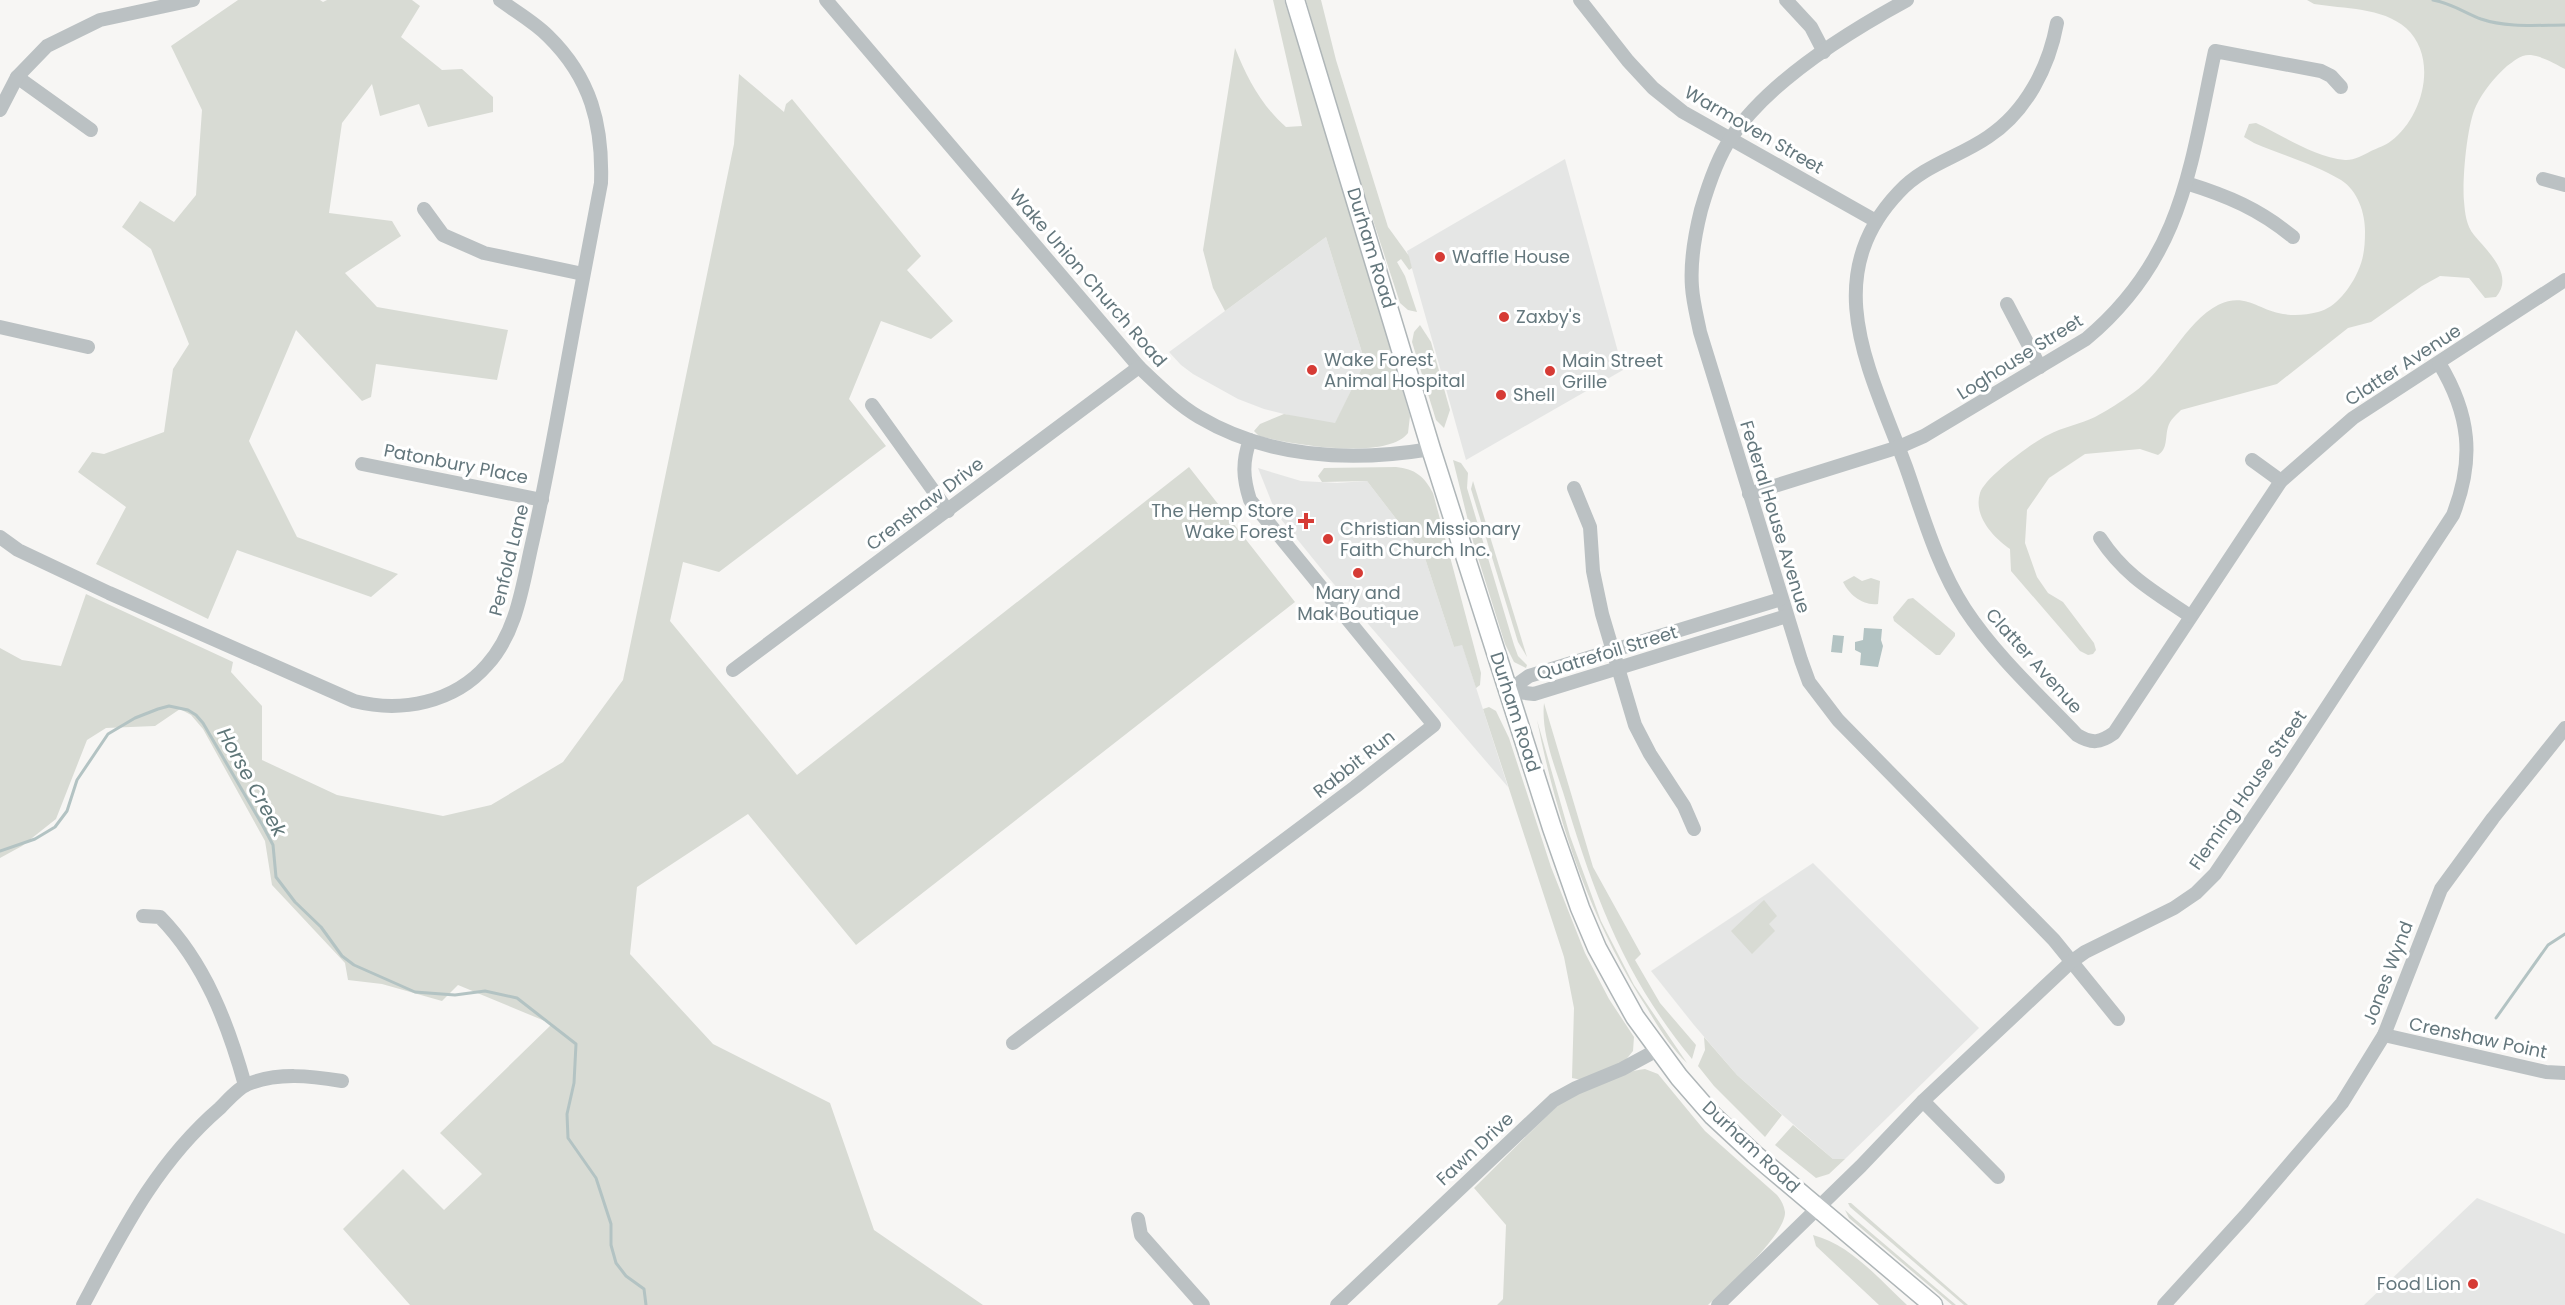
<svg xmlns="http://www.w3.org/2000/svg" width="2565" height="1305" font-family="Poppins,sans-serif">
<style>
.built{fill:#e5e6e5}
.green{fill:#d8dbd4}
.water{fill:#b3c3c3}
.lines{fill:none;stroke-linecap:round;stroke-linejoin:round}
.stream{stroke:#b3c3c3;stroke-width:3}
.major-casing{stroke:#afb6b8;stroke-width:21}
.minor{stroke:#bbc1c3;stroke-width:14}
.major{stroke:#fff;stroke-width:18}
.poi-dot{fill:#d63b35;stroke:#fff;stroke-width:2}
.labels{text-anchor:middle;stroke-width:6;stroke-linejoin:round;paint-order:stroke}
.street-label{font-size:18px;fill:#64777d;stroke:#fff}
.poi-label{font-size:18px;fill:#64777d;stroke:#fff;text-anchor:start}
.water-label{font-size:20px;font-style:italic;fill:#5f7678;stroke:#fff}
</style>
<rect width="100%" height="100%" fill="#f7f6f4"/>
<g class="built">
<polygon points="1565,159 1623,370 1466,460 1407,251"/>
<polygon points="1326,237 1365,362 1335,424 1296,417 1264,409 1238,399 1193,374 1181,365 1169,352"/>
<polygon points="1258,468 1301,481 1337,483 1367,481 1424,555 1454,647 1462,644 1508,787 1327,576 1276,513"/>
<polygon points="1813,863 1979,1028 1845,1159 1840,1161 1833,1159 1737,1075 1694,1025 1651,971"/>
<polygon points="2477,1198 2565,1234 2565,1305 2364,1305"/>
</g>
<g class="green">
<polygon points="238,0 320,0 323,2 327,0 412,0 420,6 401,37 442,70 462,69 493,97 493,112 428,127 419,104 380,116 372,84 342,123 329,213 392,221 401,236 345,273 377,307 508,330 497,380 376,364 371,397 362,401 296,330 249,441 297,537 398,574 371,597 237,550 208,619 96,564 126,507 78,472 92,452 104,454 164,432 173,369 189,344 151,249 122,227 140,201 174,222 196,195 202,110 171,46"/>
<path d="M1273,0H1284L1362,248L1410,416L1408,433C1387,461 1289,444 1259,436L1254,431L1260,424L1284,414L1335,423L1365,362L1326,237L1225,311L1213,288L1203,250L1235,48C1247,78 1261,105 1286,127L1302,126Z"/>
<polygon points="1306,0 1321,0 1336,60 1388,227 1409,256 1412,268 1409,270 1401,259 1397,262 1405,276 1417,312 1408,310 1400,303 1340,119"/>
<path d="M2307,0H2565V69C2556,64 2541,56 2531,55C2521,54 2514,61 2507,66C2495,77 2483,91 2476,106C2467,124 2462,180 2464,201C2465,213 2466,225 2474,235C2487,251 2515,275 2496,297L2485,298L2469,278L2440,276L2422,286L2371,322L2348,328L2277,384L2181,410C2176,415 2170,420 2168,427C2165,437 2168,449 2158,455L2140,449L2085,454L2049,478L2027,510L2025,543L2037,577L2048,593L2063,602L2094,643L2096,650L2093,654L2088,655L2080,651L2011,571L2010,549C1993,537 1973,516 1980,493C1985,477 2033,442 2048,435C2063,427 2080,424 2095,417C2108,410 2122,401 2133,393C2164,372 2186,321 2218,305C2246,292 2257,310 2283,314C2295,316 2306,315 2318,312C2336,308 2351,287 2358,271C2364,258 2365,246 2365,231C2365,213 2358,191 2341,180C2315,164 2282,155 2254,143L2244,137L2249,124L2256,123C2284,136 2314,157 2345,160C2352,161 2364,155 2371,151C2377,148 2385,146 2391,141C2423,117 2439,58 2406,28C2382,7 2344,9 2314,4Z"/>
<polygon points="739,74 784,112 786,104 792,99 921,256 907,270 953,321 931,339 881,321 849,399 886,446 719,572 683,562 670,621 797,775 1189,467 1295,602 856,945 748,814 637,887 630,954 713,1044 830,1103 874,1230 983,1305 410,1305 343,1229 403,1169 444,1210 482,1174 440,1133 552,1024 458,985 442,1001 382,984 348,980 345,963 272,885 265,841 203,729 191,715 180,709 155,726 106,728 87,740 56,819 22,846 0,858 0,648 22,660 61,666 86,594 233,662 231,672 262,706 262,760 337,795 443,816 491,805 563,762 623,680 734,144"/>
<polygon points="1420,325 1431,342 1450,410 1444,428 1436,420 1412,342 1414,332"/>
<polygon points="1453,460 1461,463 1468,473 1467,488 1514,645 1518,656 1527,665 1526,668 1514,662 1505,644 1474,545"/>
<path d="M1396,467C1415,469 1424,476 1433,493L1481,673L1480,685L1476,688L1462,645L1454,647L1424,555L1367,481L1322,482L1318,476L1324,468Z"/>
<polygon points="1473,481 1527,657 1518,642 1471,489"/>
<path d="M1854,576L1862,581L1871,578L1880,581L1878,604C1862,606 1849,594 1843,582Z"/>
<polygon points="1913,598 1955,633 1955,636 1940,655 1936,655 1894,621 1893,617 1908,599"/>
<path d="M1544,703L1593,867L1641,954L1635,960L1660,1003L1696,1045L1692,1059C1623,975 1594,894 1563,792C1554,764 1541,732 1544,703Z"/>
<polygon points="1489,707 1496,711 1509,738 1551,867 1585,953 1609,999 1634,1037 1633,1051 1624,1062 1582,1080 1572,1078 1574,1008 1564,957 1483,709"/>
<path d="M1537,720L1570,836L1601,921L1634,985L1687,1063C1671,1048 1658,1027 1647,1008C1591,922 1557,821 1537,720Z"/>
<polygon points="1764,900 1777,916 1769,924 1775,931 1752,954 1731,931"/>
<polygon points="1704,1037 1737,1075 1782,1115 1765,1137 1714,1086 1698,1066 1705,1050"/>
<path d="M1645,1069L1658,1074L1705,1131L1777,1195C1781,1200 1784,1205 1785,1212C1786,1235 1726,1288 1708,1305H1497L1503,1299L1506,1225L1474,1188L1558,1105C1580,1091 1618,1072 1645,1069Z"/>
<polygon points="1793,1125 1833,1159 1845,1159 1829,1174 1816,1178 1775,1145"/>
<polygon points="1848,1203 1851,1203 1968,1305 1964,1305 1850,1207"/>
<polygon points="1845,1210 1856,1220 1956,1305 1952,1305 1849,1218"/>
<path d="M1813,1235C1851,1245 1879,1279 1907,1305H1879L1816,1246Z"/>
</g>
<g class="water">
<polygon points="1864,628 1882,629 1881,640 1883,646 1878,667 1860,665 1861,653 1855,650 1855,642 1863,640"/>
<polygon points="1833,635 1844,636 1842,653 1831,652"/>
</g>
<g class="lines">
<g class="stream">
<path d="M2433,0C2451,3 2465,13 2481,19C2507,28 2538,25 2565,25"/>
<polyline points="0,851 35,839 55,827 67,811 77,780 108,734 135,718 158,709 169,706 188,710 196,715 203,723 263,826 273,845 276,877 295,902 321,927 342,956 354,965 415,992 455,995 485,991 517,998 576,1044 574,1083 567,1114 568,1138 596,1178 611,1224 611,1245 616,1263 626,1276 644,1289 646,1305"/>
<polyline points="2496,1018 2548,945 2565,934"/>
</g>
<defs>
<polyline id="major" points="1295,0 1431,449 1552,828 1580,908 1597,948 1635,1017 1679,1077 1713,1116 1754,1154 1933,1305"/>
</defs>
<use href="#major" class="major-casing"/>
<g class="minor">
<path d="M826,0L1139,367C1158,385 1177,404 1199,417C1270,459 1352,462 1431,449"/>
<polyline points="1580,0 1628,61 1653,88 1683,112 1876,221"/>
<polyline points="1786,0 1811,27 1824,52"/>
<path d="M1907,0C1848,32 1768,82 1731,138C1717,158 1708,186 1701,210C1695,234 1690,261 1692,287C1693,302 1697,317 1700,332L1801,660L1809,682L1838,720L2054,940L2118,1019"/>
<path d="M2057,23C2049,67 2026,112 1988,137C1959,157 1924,165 1899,192C1816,279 1872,374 1906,467C1923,515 1937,566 1965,609C1996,656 2039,695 2077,735C2092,744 2100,743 2114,733L2281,481L2353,418L2565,280"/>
<polyline points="17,77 91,130"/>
<polyline points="0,110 17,77 47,46 100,20 193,0"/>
<polyline points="2543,179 2565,185"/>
<path d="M2186,183C2228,196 2259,209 2293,237"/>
<polyline points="424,209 443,235 484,253 583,274"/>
<polyline points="2007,304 2040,367"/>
<polyline points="0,327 88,347"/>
<polyline points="872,405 948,511"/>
<polyline points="2252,460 2281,481"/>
<polyline points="362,464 542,500"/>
<polyline points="1574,488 1590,527 1593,571 1602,614 1635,725 1650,754 1684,806 1694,829"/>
<path d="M1749,494L1899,447L1924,436L2086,339C2183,258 2190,167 2215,51L2321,71L2331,76L2341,87"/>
<path d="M0,537L18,550L109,593L354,701C401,713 454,703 487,665C516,633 522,589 531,548C541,505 549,462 557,419C571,340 586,262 601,183C603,125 591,78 548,36C534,22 516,12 500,0"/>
<path d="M2100,538C2125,576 2153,591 2190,616"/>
<polyline points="733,670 1139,367"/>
<polyline points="1508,691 1534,694 1787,616"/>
<polyline points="1508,691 1529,676 1781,599"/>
<path d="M143,916L160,917C205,963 228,1024 245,1085"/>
<polyline points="2384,1035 2546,1072 2565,1073"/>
<path d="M1013,1043L1355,787L1434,725L1250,500C1243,478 1242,462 1250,440"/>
<polyline points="1923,1101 1998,1177"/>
<polyline points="1138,1219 1141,1235 1203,1305"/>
<path d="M83,1305C122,1232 156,1163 220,1108C228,1100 238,1088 248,1084C279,1072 310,1076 342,1081"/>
<polyline points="1337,1305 1554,1100 1576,1088 1622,1069 1659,1049"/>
<path d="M1718,1305L1861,1166L1923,1101L2071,962L2085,952L2174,908L2196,893L2215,874L2287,768L2453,515C2475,459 2470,414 2439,363"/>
<polyline points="2164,1305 2245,1216 2342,1103 2384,1035 2441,889 2493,818 2565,728"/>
</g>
<use href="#major" class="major"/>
</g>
<g class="poi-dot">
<circle cx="1440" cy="257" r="6"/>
<circle cx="1504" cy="317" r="6"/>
<circle cx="1312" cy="370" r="6"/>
<circle cx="1550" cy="371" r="6"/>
<circle cx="1501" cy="395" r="6"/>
<path d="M1303 512h6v6h6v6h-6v6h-6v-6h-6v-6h6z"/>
<circle cx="1328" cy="539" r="6"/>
<circle cx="1358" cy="573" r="6"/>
<circle cx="2473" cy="1284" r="6"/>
</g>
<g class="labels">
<g class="street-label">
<text transform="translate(1754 130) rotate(30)" y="6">Warmoven Street</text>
<text transform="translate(1371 248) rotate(73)" y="6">Durham Road</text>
<text transform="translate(1088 278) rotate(49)" y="6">Wake Union Church Road</text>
<text transform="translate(2020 357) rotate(-32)" y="6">Loghouse Street</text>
<text transform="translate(2403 365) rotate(-33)" y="6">Clatter Avenue</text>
<text transform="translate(456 464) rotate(11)" y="6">Patonbury Place</text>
<text transform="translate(925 504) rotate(-37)" y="6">Crenshaw Drive</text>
<text transform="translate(1775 517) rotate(73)" y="6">Federal House Avenue</text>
<text transform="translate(509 560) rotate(-76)" y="6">Penfold Lane</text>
<text transform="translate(1607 653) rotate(-17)" y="6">Quatrefoil Street</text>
<text transform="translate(2034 661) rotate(48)" y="6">Clatter Avenue</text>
<text transform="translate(1515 712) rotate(72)" y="6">Durham Road</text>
<text transform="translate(1354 764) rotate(-38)" y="6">Rabbit Run</text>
<text transform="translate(2248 790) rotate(-55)" y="6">Fleming House Street</text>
<text transform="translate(2388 973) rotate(-69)" y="6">Jones Wynd</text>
<text transform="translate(2478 1038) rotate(12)" y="6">Crenshaw Point</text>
<text transform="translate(1751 1147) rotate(43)" y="6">Durham Road</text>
<text transform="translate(1475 1149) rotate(-43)" y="6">Fawn Drive</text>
</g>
<g class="poi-label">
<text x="1452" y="263">Waffle House</text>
<text x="1516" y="323">Zaxby's</text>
<text x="1324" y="366">Wake Forest<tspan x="1324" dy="21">Animal Hospital</tspan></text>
<text x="1562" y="367">Main Street<tspan x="1562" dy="21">Grille</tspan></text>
<text x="1513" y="401">Shell</text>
<text x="1294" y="517" text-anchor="end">The Hemp Store<tspan x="1294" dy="21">Wake Forest</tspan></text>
<text x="1340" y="535">Christian Missionary<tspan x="1340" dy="21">Faith Church Inc.</tspan></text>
<text x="1358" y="599" text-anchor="middle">Mary and<tspan x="1358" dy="21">Mak Boutique</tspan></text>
<text x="2461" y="1290" text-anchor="end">Food Lion</text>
</g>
<g class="water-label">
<text transform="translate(252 782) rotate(61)" y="7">Horse Creek</text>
</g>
</g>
</svg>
